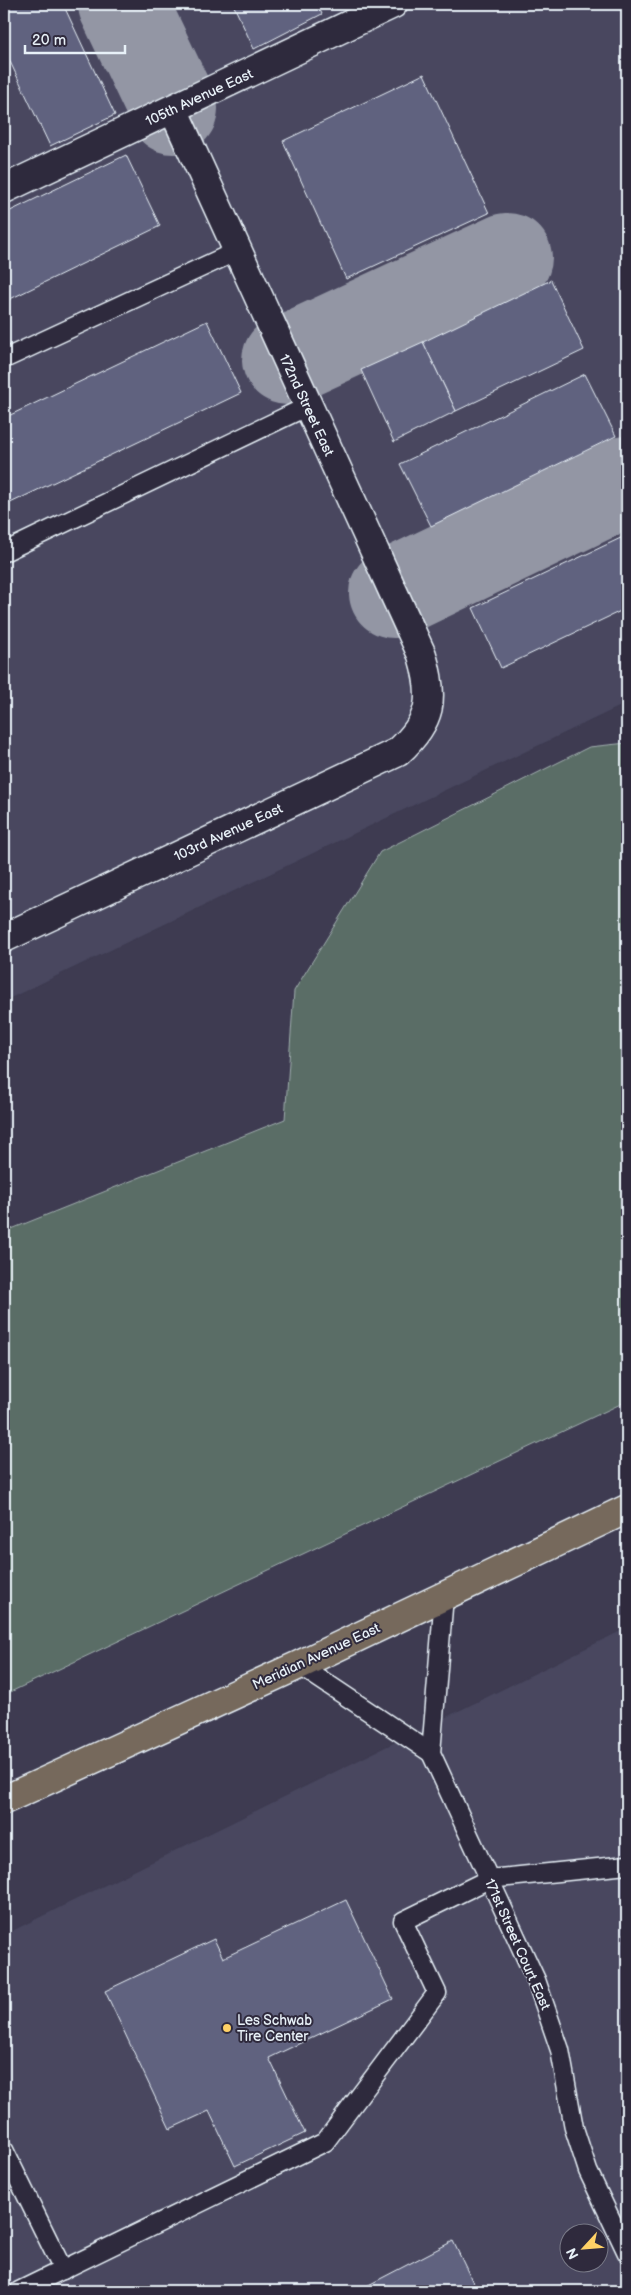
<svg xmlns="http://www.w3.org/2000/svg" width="631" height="2295" font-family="'Balsamiq Sans',sans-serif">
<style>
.built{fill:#48475f;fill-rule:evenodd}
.green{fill:#5a6d66;stroke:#a1afaf}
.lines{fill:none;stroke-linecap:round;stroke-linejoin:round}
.taxiway{stroke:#9396a4;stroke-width:90}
.building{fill:#61627f;stroke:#e8f1f8}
.service-casing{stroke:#e8f1f8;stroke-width:21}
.minor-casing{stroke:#e8f1f8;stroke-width:31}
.primary-casing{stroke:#e8f1f8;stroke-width:31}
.service{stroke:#2f2a3d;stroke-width:18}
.minor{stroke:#2f2a3d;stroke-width:28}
.primary{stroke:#76695c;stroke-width:28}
.poi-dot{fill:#ffd166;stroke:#2f2a3d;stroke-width:2}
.labels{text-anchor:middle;stroke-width:4;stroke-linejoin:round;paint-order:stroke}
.street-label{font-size:14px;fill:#e8f1f8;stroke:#2f2a3d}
.poi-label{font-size:14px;fill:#e8f1f8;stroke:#2f2a3d;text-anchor:start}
</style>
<rect width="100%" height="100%" fill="#3e3b51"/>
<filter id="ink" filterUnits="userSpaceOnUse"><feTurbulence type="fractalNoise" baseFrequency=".02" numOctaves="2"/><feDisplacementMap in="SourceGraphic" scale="10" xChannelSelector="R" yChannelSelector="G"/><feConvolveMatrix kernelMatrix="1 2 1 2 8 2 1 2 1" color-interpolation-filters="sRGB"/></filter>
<g filter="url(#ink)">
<g class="built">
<polygon points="4,4 627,4 627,7 622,10 627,8 627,703 4,1001"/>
<path d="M627,1628V2291H4V1935ZM568,2232H598V2262H568Z"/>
</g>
<polygon class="green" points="627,743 627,1401 4,1695 4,1232 285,1119 294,991 380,852 589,747"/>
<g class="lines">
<g class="taxiway">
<polyline points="123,4 173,109"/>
<polyline points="287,360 507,258"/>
<polyline points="394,593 627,481"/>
</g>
</g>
<g class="building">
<polygon points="4,4 63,4 115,115 50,146 4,49"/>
<polygon points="233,4 317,4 322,14 254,49"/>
<polygon points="424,74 489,213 346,279 283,141"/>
<polygon points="126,155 160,226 4,302 4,214"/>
<polygon points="551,280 584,350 456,411 423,342"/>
<polygon points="207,321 241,393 4,506 4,418"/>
<polygon points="423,342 456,411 394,442 361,370"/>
<polygon points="585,374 616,436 431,526 400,464"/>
<polygon points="627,535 627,608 501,668 473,608"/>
<polygon points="346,1900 393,1999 269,2058 305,2133 235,2166 209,2111 170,2129 105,1991 214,1939 223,1958"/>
<polygon points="623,1915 627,1915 627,1962"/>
<polygon points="453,2241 477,2291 357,2291"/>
</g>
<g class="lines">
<defs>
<g id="service">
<polyline points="4,359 237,251"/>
<polyline points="4,552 308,406"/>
<polyline points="444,1596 431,1753 536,1980 560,2050 574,2128 588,2171 627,2253"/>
<polyline points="299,1665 431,1753"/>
<polyline points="4,2150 63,2270"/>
<polyline points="19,2291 325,2142 437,1993 403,1921 489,1879 627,1865"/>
</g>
<g id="minor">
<polyline points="4,189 393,4"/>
<path d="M4,938L398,752C432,721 435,699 422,655L173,109"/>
</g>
<polyline id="primary" points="4,1800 299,1665 627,1509"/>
</defs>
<use href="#service" class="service-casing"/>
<use href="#minor" class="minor-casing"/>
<use href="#primary" class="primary-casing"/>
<use href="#service" class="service"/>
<use href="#minor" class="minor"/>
<use href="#primary" class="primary"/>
</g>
</g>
<circle class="poi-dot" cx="227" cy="2028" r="5"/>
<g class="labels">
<g class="street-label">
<text transform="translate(199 97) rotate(-25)" y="5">105th Avenue East</text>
<text transform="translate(307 405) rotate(65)" y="5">172nd Street East</text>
<text transform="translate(228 832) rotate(-25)" y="5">103rd Avenue East</text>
<text transform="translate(316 1656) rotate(-25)" y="5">Meridian Avenue East</text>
<text transform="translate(518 1944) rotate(66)" y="5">171st Street Court East</text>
</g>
<g class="poi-label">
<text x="237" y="2025">Les Schwab<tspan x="237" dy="16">Tire Center</tspan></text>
</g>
</g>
<rect width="631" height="2295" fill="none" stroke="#2f2a3d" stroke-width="20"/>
<rect x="10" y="10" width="611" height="2275" fill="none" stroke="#e8f1f8" stroke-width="2" filter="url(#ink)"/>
<g transform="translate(584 2248) rotate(244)"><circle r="24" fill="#2f2a3d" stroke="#797a88"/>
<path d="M0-4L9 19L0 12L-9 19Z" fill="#ffd166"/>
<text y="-8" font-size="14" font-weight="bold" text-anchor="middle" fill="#e8f1f8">N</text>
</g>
<path d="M25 45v8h100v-8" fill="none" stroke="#e8f1f8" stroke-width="2.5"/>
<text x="32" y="45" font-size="15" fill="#e8f1f8" stroke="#2f2a3d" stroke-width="4" paint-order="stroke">20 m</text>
</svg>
